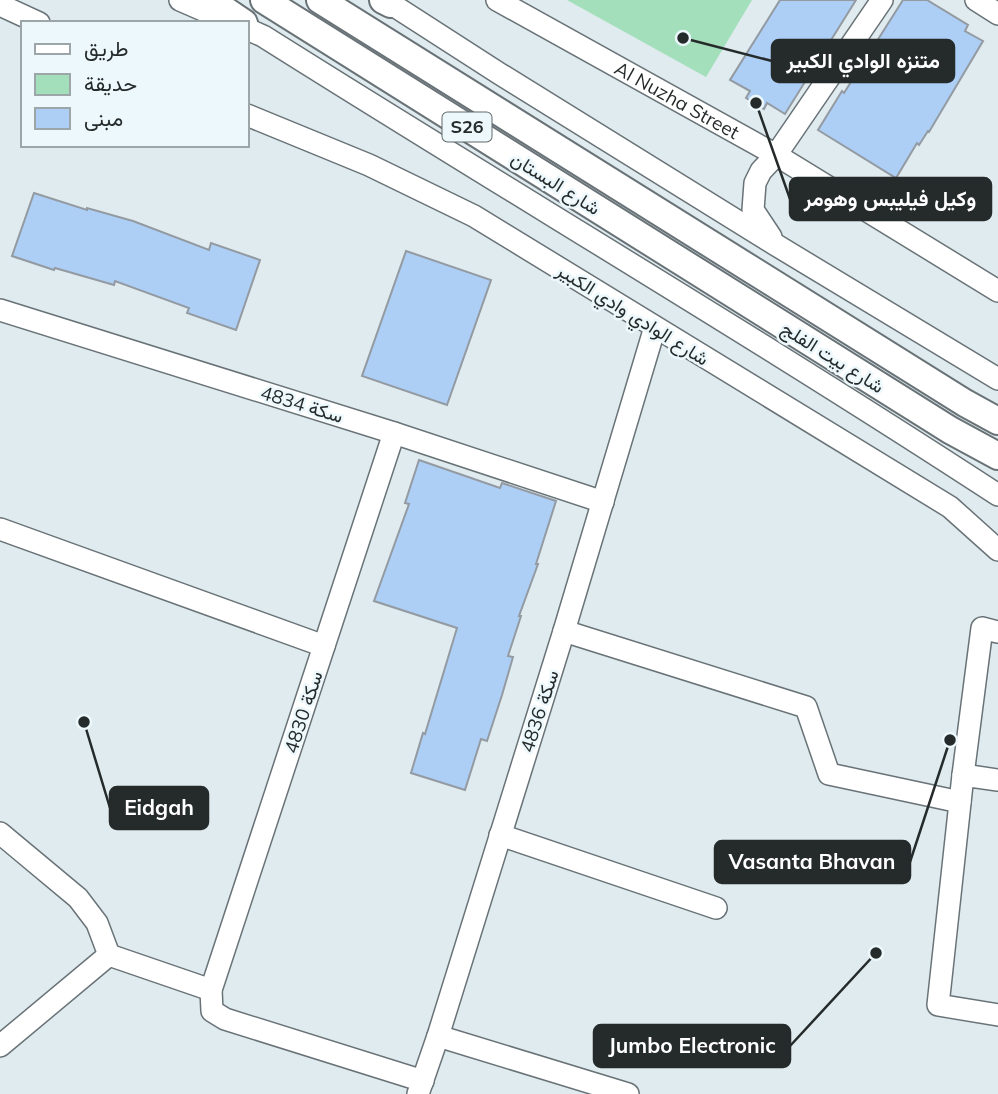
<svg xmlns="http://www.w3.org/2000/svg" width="998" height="1094" font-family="Mulish,Vazirmatn,sans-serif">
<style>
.green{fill:#a3dfba}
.building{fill:#adcff6;stroke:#939aa2;stroke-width:2}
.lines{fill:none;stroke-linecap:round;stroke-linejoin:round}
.minor-casing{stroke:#697377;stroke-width:24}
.major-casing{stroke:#697377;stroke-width:30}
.minor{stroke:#fff;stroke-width:21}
.major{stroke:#fff;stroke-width:26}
.labels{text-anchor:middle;stroke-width:5;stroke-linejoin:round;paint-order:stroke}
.shield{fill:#ecf8fc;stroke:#61686a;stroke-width:2}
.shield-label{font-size:18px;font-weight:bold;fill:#252a2b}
.street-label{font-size:19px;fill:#252a2b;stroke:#ecf8fc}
.leader{fill:none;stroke:#252a2b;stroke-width:2.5}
.callout-dot{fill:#252a2b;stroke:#ecf8fc;stroke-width:2.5}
.callout{fill:#252a2b;stroke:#252a2b;stroke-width:2.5}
.callout-label{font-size:21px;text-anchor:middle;font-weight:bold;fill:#fff}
</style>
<rect width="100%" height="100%" fill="#dfebef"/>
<polygon class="green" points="567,0 752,0 706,77"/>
<g class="building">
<polygon points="780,0 856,0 785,114 767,103 764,109 746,98 750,91 730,80"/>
<polygon points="903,0 927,0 968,25 965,31 983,41 929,132 928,131 919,145 917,143 896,178 818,130 842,91 844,93"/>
<polygon points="34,193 87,210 87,208 133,221 209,250 211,243 260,260 236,330 187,313 189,308 115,281 114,285 55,268 54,270 12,256"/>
<polygon points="406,251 491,280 447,405 362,376"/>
<polygon points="419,460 500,488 502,483 556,501 536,564 538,564 519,616 521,616 508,656 513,657 502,695 487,741 481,739 465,790 411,773 423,733 425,734 457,628 374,601 409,504 405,503"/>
</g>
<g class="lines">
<defs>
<g id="minor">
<polyline points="180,0 226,20"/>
<polyline points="385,0 500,74 776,245 998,379"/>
<path id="s1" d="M497,0L776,155L998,291"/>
<polyline points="976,0 998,14"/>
<polyline points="0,5 39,23"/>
<path d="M247,29L263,36C507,190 756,337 998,495"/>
<polyline points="247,115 369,165 474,216 950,507 998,550"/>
<polyline points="771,237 753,210 755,183 761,171 776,155 882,0"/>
<polyline points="0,310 394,433 603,502"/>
<polyline points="394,433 211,990 212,1011 225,1019 423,1081"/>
<polyline points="0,529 324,646"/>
<polyline points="564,631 806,707 829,774 960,802"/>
<polyline points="963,775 982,628 998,632"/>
<polyline points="998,780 963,775 938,1005 998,1015"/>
<polyline points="0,833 78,898 97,923 109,955"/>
<polyline points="500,835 716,908"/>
<polyline points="438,1036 628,1094"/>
<polyline points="0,1046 109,955 211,990"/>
<polyline points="418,1094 438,1036 564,631 655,327"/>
</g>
<g id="major">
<polyline points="210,0 244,23"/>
<polyline points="264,0 950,430 998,456"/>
<polyline points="320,0 965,403 998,421"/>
<polyline points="383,0 391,4"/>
</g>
</defs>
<use href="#minor" class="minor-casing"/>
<use href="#major" class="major-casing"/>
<use href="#minor" class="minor"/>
<use href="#major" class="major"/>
</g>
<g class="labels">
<rect class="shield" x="442.5" y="112.5" width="49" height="29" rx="5"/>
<g class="shield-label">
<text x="467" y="133">S26</text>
</g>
<g class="street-label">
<text dy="7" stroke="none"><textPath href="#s1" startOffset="206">Al Nuzha Street</textPath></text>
<text transform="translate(556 183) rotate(32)" y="7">شارع البستان</text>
<text transform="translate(633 314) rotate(32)" y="7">شارع الوادي وادي الكبير</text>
<text transform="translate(833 357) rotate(32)" y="7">شارع بيت الفلج</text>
<text transform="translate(302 404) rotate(17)" y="7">سكة 4834</text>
<text transform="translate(539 711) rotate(-72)" y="7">سكة 4836</text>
<text transform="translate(303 712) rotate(-72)" y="7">سكة 4830</text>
</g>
</g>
<path class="leader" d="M683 38L772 61M756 103L790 199M84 722L110 808M950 740L910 862M876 953L790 1046"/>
<g class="callout-dot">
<circle cx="683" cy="38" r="7"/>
<circle cx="756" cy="103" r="7"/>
<circle cx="84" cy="722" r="7"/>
<circle cx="950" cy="740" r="7"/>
<circle cx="876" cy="953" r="7"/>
</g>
<g class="callout">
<rect x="772" y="40" width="182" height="42" rx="7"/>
<rect x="790" y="178" width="201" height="42" rx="7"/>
<rect x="110" y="787" width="98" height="42" rx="7"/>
<rect x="715" y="841" width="195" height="42" rx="7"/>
<rect x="594" y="1025" width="196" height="42" rx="7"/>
</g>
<g class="callout-label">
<text x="863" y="68">متنزه الوادي الكبير</text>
<text x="890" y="206">وكيل فيليبس وهومر</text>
<text x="159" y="815">Eidgah</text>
<text x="812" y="869">Vasanta Bhavan</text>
<text x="692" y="1053">Jumbo Electronic</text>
</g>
<rect x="21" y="21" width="228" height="126" fill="#ecf8fc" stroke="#9ca6a8" stroke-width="2"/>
<rect x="35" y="44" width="35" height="10" fill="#ffffff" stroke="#9ca6a8" stroke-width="2"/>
<text x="84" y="56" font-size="21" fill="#252a2b">طريق</text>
<rect x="35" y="74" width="35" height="21" fill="#a3dfba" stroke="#9ca6a8" stroke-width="2"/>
<text x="84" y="91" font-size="21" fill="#252a2b">حديقة</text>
<rect x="35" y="108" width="35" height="21" fill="#adcff6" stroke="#9ca6a8" stroke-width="2"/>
<text x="84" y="126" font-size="21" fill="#252a2b">مبنى</text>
</svg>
